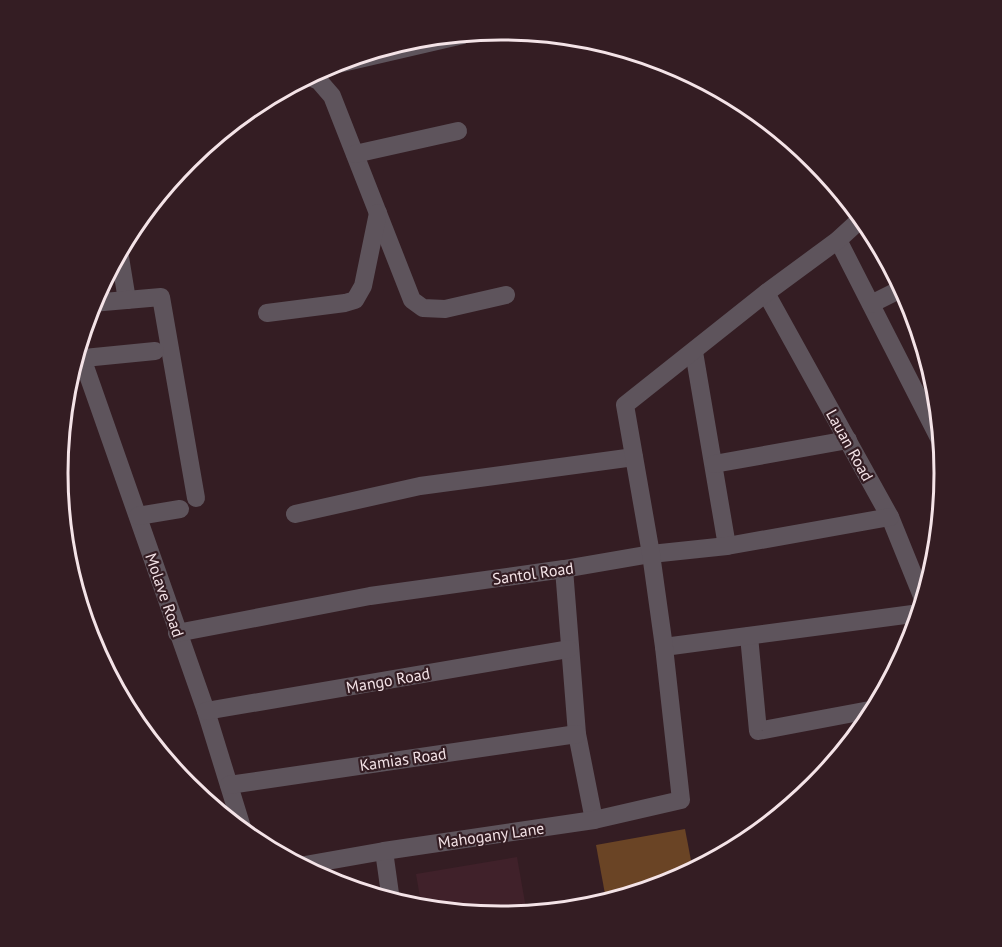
<svg xmlns="http://www.w3.org/2000/svg" width="1002" height="947" font-family="'PT Sans',sans-serif">
<style>
.built{fill:#40212a}
.green{fill:#6a4425}
.lines{fill:none;stroke-linecap:round;stroke-linejoin:round}
.minor{stroke:#5e545c;stroke-width:18}
.labels{text-anchor:middle;stroke-width:4.5;stroke-linejoin:round;paint-order:stroke}
.street-label{font-size:16px;fill:#f4e3e7;stroke:#341d23}
.rim{fill:none;stroke:#f4e3e7;stroke-width:3}
</style>
<rect width="100%" height="100%" fill="#341d23"/>
<polygon class="built" points="517,857 527,914 501,917 422,909 416,874"/>
<polygon class="green" points="685,829 693,871 673,882 605,894 596,845"/>
<g class="lines">
<g class="minor">
<polyline points="325,67 463,35"/>
<polyline points="308,76 319,81 332,96 412,300 423,308 445,309 506,295"/>
<polyline points="355,154 458,131"/>
<polyline points="838,240 941,442"/>
<polyline points="119,251 127,300"/>
<polyline points="766,293 890,517 924,601"/>
<polyline points="92,303 161,297 196,498"/>
<polyline points="871,304 903,288"/>
<polyline points="267,313 345,303 355,300 363,286 378,213"/>
<polyline points="694,352 727,546"/>
<polyline points="82,358 206,711 244,834"/>
<polyline points="74,359 155,351"/>
<polyline points="714,464 848,440"/>
<polyline points="295,514 420,486 634,457"/>
<polyline points="138,516 180,509"/>
<polyline points="564,569 577,734 594,820"/>
<polyline points="177,633 370,596 564,569 651,554 727,546 890,517"/>
<polyline points="749,636 758,731 875,709"/>
<polyline points="664,647 920,613"/>
<polyline points="206,711 569,649"/>
<polyline points="229,785 577,734"/>
<polyline points="384,851 391,901"/>
<polyline points="299,866 384,851 594,820 681,800 664,647 651,554 625,405 766,293 838,240 862,218"/>
</g>
</g>
<g class="labels">
<g class="street-label">
<text transform="translate(850 445) rotate(61)" y="6">Lauan Road</text>
<text transform="translate(533 573) rotate(-8)" y="6">Santol Road</text>
<text transform="translate(165 595) rotate(71)" y="6">Molave Road</text>
<text transform="translate(388 680) rotate(-10)" y="6">Mango Road</text>
<text transform="translate(403 759) rotate(-8)" y="6">Kamias Road</text>
<text transform="translate(491 835) rotate(-8)" y="6">Mahogany Lane</text>
</g>
</g>
<path d="M0 0H1002V947H0ZM68 473a433 433 0 1 1 866 0a433 433 0 1 1-866 0Z" fill="#341d23" fill-rule="evenodd"/>
<path class="rim" d="M68 473a433 433 0 1 1 866 0a433 433 0 1 1-866 0Z"/>
</svg>
